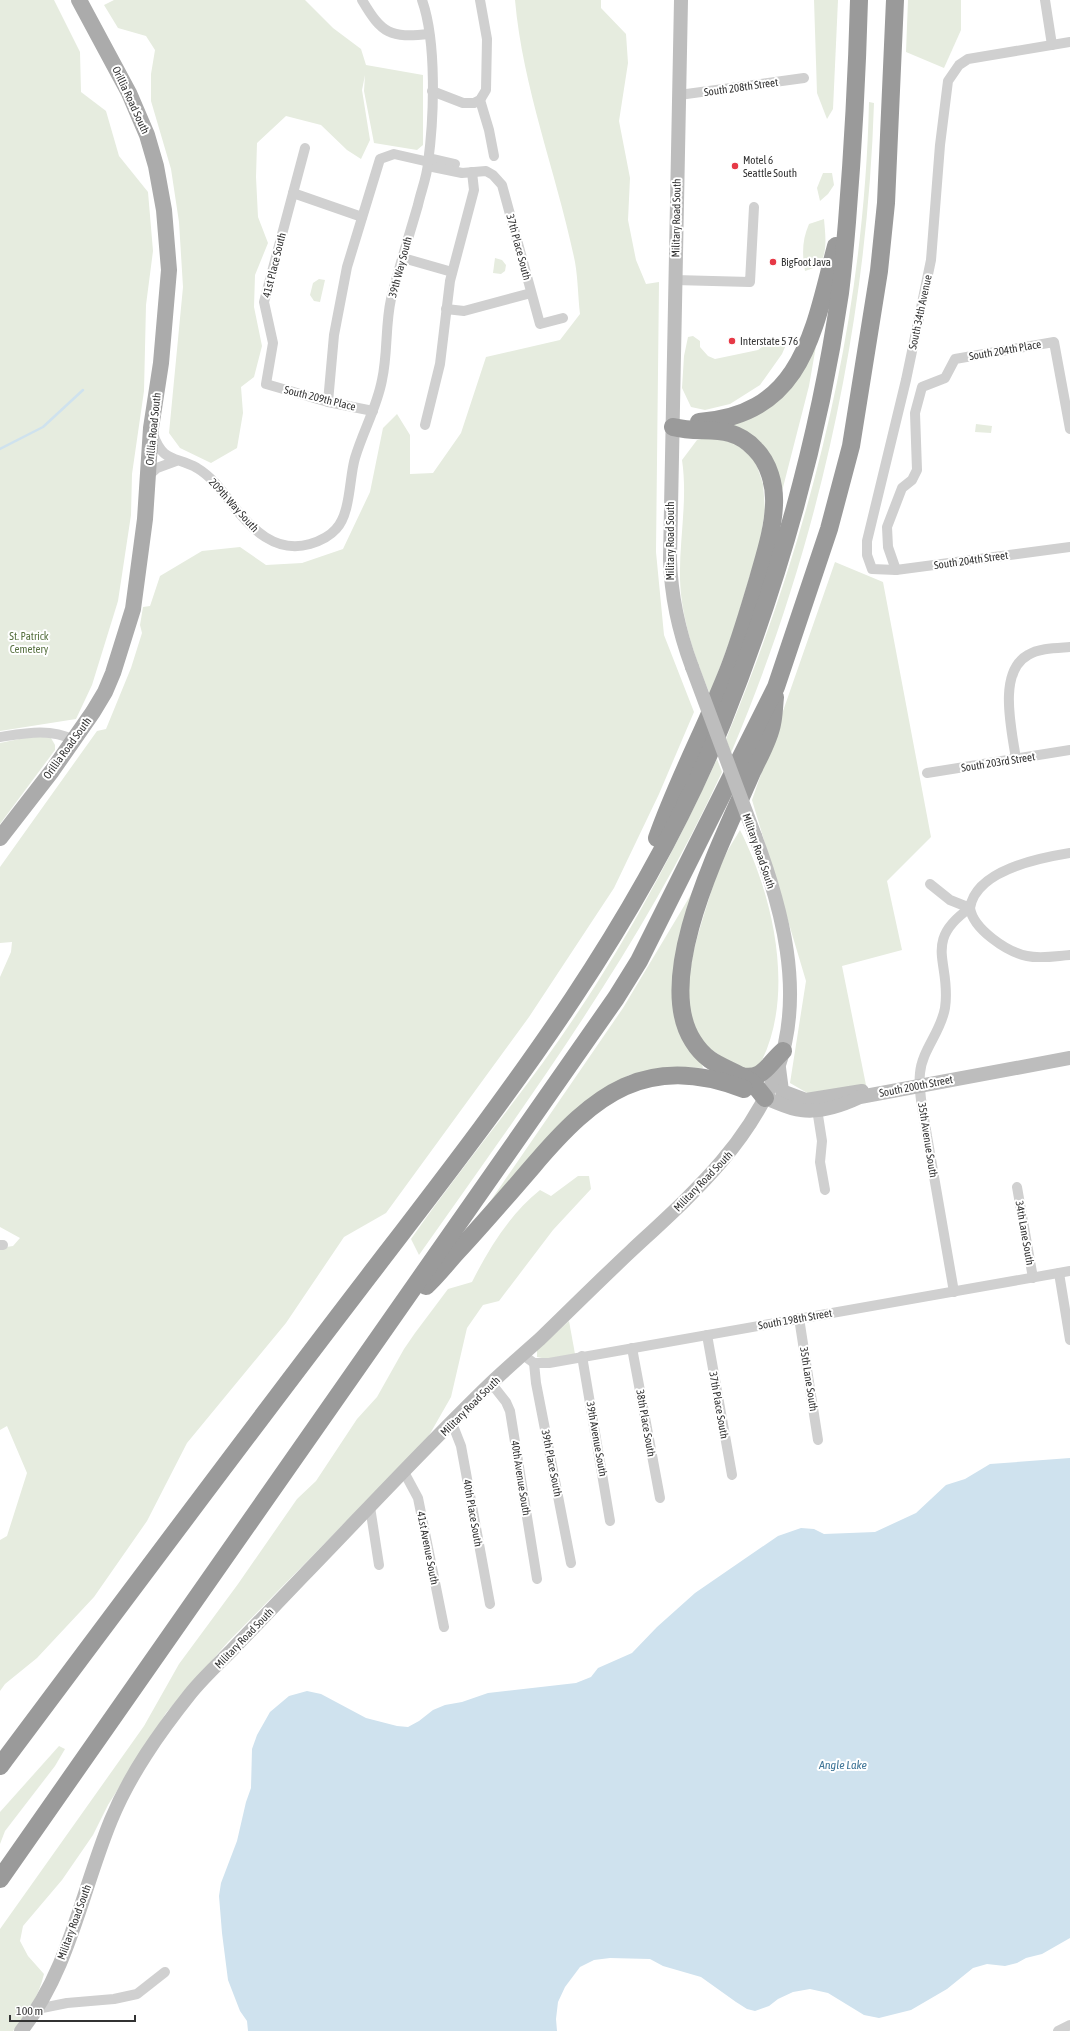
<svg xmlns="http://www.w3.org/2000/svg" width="1070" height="2031" font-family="'Asap Condensed',sans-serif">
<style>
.green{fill:#e6ecdf}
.water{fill:#cfe2ee}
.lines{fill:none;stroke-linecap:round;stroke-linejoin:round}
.stream{stroke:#cfe2ee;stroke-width:2.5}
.street{stroke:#d0d0d0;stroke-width:10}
.secondary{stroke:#bdbdbd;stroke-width:14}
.primary{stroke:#ababab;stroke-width:16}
.highway{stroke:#9a9a9a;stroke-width:18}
.secondary-bridge{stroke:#bdbdbd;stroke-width:14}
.poi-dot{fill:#e63946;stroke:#fff;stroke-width:1.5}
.labels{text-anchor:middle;stroke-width:4;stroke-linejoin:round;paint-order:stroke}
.street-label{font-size:11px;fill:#333;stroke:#fff}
.poi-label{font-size:11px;fill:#333;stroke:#fff;text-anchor:start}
.park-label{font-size:11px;fill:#56703f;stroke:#fff}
.water-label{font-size:12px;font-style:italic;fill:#3f7597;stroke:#fff}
</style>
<rect width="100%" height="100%" fill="#fff"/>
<g class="green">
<polygon points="0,0 54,0 80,52 81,92 106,111 119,156 148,192 153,251 146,305 144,391 132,474 131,515 118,601 92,685 76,719 0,731"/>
<polygon points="114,0 305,0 333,28 361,49 366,65 423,75 423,145 417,150 374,143 364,91 365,75 362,90 370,140 361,159 347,150 321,125 286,116 257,143 256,177 258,217 268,243 255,275 254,307 262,346 254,377 241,387 243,413 237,448 211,463 180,448 169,433 183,287 179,222 171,169 151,101 151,74 155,50 146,36 118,28 104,5"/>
<path d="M515,0H601V8L626,34L628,63L619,121L630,178L628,220L636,260L646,284L659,282L656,552L664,635L694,712L659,794L614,888L529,1017L386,1213L344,1237L286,1323L187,1443L147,1521L94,1597L37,1658L5,1684L0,1691V1540L7,1536L27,1473L7,1426L0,1430V1248L13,1246L20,1238L0,1227V977L11,952L12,942L0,943V867L97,731L106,729L131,668L142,633L140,625L143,607L150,606L160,576L202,551L240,547L266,565L302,563L343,549L370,492L383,428L397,414L410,435V474L433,473L461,433L486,357L560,340L580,314C578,297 578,279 575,262C557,174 523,90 515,0Z"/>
<polygon points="814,0 838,0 833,109 827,119 817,93"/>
<polygon points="908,0 961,0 961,30 944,68 906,52"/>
<path d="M869,102L874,103C867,325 818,548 731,753L726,739C810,536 864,324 869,102Z"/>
<polygon points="823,173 832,173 834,185 828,194 820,201 817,188"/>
<path d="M824,219C825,233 829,256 817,266C813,268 809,270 805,271C802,254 802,240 809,224Z"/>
<polygon points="495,258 502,260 506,265 505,271 501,274 493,273"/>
<polygon points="319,279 325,280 320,302 314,301 310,295 313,283"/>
<polygon points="693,336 700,341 700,347 708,356 715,359 758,350 766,344 778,343 785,347 782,354 760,385 730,404 705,410 691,407 682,388 684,356 688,337"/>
<polygon points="816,346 809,386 779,503 776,477 721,422 801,370"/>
<polygon points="976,424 992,426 991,433 975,432"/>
<path d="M715,436L735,443L755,460L763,484L765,510L760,542L733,632L710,694C695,658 681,618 680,579C679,540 688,500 682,460L697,440Z"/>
<polygon points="835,562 883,582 931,837 887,881 902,950 842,966 866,1085 809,1094 790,1083 806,981 752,800"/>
<polygon points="34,736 51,738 55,745 55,750 0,824 0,743"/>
<path d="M717,759L722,772C642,946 529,1099 419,1255L411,1239C464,1163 525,1092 576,1015C631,934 676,847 717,759Z"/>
<path d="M740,830C774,897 797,999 758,1068C739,1073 732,1066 718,1054C710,1049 703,1043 699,1035C677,996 695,944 707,905C712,889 717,872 725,856C729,847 735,839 740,830Z"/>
<polygon points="711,861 676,965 703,1068 668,1067 629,1075 588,1099 474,1225 623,1008"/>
<path d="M578,1176H589L591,1189L553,1230L499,1301L483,1305L467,1328L451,1397L427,1439L228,1642L166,1713L108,1805L93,1835L62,1880L23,1926L20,1941L28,1956L44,1974C39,1995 28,2015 13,2031H0V1929L144,1726L179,1664L238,1584L297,1499L316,1481L357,1419L377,1397L404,1349L415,1333L448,1289L472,1282C489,1248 510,1214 540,1190L551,1196Z"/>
<polygon points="569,1321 575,1354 547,1359 537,1357 537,1350"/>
<polygon points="59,1746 65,1749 55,1766 5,1831 0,1844 0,1812"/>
</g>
<polygon class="water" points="1070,1458 1070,1938 1042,1954 1026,1958 1017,1963 1005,1966 987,1964 973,1968 947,1989 911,2010 879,2018 864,2015 828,1993 810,1989 793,1992 778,1999 769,2006 755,2011 747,2009 736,2002 701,1977 663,1966 650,1959 610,1958 594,1960 580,1967 565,1987 558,2002 556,2019 557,2031 248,2031 247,2021 240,2011 228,1980 222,1933 219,1896 221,1883 237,1841 246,1802 251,1788 252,1749 257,1735 270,1712 289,1696 307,1691 321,1694 366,1718 397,1726 408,1727 419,1721 433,1710 445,1705 462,1702 488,1693 576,1683 591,1677 598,1668 632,1653 657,1627 695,1593 778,1536 801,1528 814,1529 824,1534 875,1532 916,1513 946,1485 965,1479 990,1464"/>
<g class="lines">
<polyline class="stream" points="0,449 43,427 83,390"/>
<g class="street">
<path d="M362,0C382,34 390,38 429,34"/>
<polyline points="1045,0 1052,45"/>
<polyline points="1070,42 968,59 959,65 948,81 940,145 931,260 906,380 867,541 867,555 872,569 896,570 1070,547"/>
<polyline points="432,91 463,103 474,103 480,100 486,90 487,39 480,0"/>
<polyline points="679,95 804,78"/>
<polyline points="480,100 489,130 494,156"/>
<polyline points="305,148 264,302 273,343 266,384 328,402 373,411"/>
<polyline points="429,158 455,164"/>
<polyline points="428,166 462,173 486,171 493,175 502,185 540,324 563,318"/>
<polyline points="293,193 362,217"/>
<polyline points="403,258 452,272"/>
<polyline points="675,280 750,282 754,207"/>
<polyline points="446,309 464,311 531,293"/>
<polyline points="328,402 334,335 347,267 380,159 394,154 429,162"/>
<polyline points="425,425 440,364 450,281 474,190 472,172"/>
<path d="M153,434C163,463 175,456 197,468C212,477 222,491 232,504C251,529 276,554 310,544C320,541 329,537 336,529C351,513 349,478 355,458C363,431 377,407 382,380C388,353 385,326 391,299C399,267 409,236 418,205C421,191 427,177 428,163C434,119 437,42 422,0"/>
<polyline points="148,476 157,468 176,461"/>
<polyline points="896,570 888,547 887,527 902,488 912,480 917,470 915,413 922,387 945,378 955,359 1054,342 1070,429"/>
<path d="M0,737C26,733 50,728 74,740"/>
<path d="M1016,759C1012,731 997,672 1028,655C1039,648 1057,648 1070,647"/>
<polyline points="927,773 1070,750"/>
<path d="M930,884L950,900L970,908C976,870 1039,858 1070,853"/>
<polyline points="817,1109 822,1141 820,1162 825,1190"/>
<polyline points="1017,1187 1033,1278"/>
<polyline points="0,1245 3,1245"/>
<polyline points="1059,1273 1070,1340"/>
<path d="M954,1292C945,1240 936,1188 927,1136C924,1116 918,1093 920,1073C922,1050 941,1032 945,1008C952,963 921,942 970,908C973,929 1007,952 1027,956C1041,959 1056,956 1070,955"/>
<polyline points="799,1318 818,1440"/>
<polyline points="707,1335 732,1475"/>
<polyline points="632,1348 660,1498"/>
<polyline points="523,1355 534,1363 549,1363 1070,1271"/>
<polyline points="582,1356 610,1521"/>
<polyline points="534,1363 536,1383 571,1563"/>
<polyline points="491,1383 506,1402 510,1411 537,1579"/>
<polyline points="452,1423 461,1446 490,1604"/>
<polyline points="404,1472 418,1498 444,1627"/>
<polyline points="370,1507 379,1565"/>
<polyline points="37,2009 67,2003 114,1999 137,1994 165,1972"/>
<polyline points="1058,2031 1070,2025"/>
</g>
<g class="secondary">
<path d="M681,0L670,559C671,597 679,632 692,667"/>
<polyline points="779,1068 782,1091 806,1100 862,1091"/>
<path d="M765,1098C777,1102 789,1109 801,1110C820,1113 843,1105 860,1097L1070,1058"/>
<path d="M21,2031C69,1971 82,1890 111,1820C130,1774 159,1733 190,1694C202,1679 217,1665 231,1651C255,1626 279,1601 303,1576C365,1512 426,1446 490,1384C506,1369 523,1354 540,1339C570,1310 600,1280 631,1251C689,1197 750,1145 778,1068C805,992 782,908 755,836"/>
</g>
<polyline class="primary" points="0,838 52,771 93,712 105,692 113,673 133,609 145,519 151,428 161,363 169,270 164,210 156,166 147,135 129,93 79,0"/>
<g class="highway">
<path d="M699,422C804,415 814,328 836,246"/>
<path d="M657,838C677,781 706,727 728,671C740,641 749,609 758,579C765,554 773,530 774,505C775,485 769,463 755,449C730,422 704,435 673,427"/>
<path d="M741,1076C763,1081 768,1064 783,1051"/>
<path d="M765,1098C761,1093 756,1086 751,1082C728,1066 709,1067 693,1041C651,976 725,836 752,772C759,757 769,740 772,724C774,715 774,706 775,697"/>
<path d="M426,1286C437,1276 447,1263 457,1252C483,1224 508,1195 533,1166C594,1094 646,1052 744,1089"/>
<path d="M0,1766C119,1607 238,1447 359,1289C496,1110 638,932 723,721C778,583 819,439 840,293C843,269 845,246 847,222C853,148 857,74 859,0"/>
<polyline points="0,1879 616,998 639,961 776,687 829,529 851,446 879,271 886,203 895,0"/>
</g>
<polyline class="secondary-bridge" points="692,667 755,836"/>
</g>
<g class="poi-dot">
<circle cx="735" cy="166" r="4"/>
<circle cx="773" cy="262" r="4"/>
<circle cx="732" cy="341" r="4"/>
</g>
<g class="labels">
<g class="street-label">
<text transform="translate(741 87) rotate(-8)" y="4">South 208th Street</text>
<text transform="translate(131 100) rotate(65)" y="4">Orillia Road South</text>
<text transform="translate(676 218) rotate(-89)" y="4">Military Road South</text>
<text transform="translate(519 247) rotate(75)" y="4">37th Place South</text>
<text transform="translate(274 265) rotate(-76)" y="4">41st Place South</text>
<text transform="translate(400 267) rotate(-75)" y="4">39th Way South</text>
<text transform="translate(920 312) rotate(-78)" y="4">South 34th Avenue</text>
<text transform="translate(1005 350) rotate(-10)" y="4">South 204th Place</text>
<text transform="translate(320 398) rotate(14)" y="4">South 209th Place</text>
<text transform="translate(153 429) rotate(-84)" y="4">Orillia Road South</text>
<text transform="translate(234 505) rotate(48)" y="4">209th Way South</text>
<text transform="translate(670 541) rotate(-90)" y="4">Military Road South</text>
<text transform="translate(971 560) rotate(-8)" y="4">South 204th Street</text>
<text transform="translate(67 748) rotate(-54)" y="4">Orillia Road South</text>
<text transform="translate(998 762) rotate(-9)" y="4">South 203rd Street</text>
<text transform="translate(759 851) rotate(71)" y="4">Military Road South</text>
<text transform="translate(916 1086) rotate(-11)" y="4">South 200th Street</text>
<text transform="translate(928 1140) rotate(81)" y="4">35th Avenue South</text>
<text transform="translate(703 1181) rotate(-46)" y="4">Military Road South</text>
<text transform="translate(1025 1233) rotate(80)" y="4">34th Lane South</text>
<text transform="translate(795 1319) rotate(-10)" y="4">South 198th Street</text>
<text transform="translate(809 1379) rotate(81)" y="4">35th Lane South</text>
<text transform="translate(719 1405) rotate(80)" y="4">37th Place South</text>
<text transform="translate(470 1406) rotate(-45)" y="4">Military Road South</text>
<text transform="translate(646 1423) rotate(80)" y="4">38th Place South</text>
<text transform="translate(597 1439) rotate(80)" y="4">39th Avenue South</text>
<text transform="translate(552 1463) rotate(79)" y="4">39th Place South</text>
<text transform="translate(521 1478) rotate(81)" y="4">40th Avenue South</text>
<text transform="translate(473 1513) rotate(80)" y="4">40th Place South</text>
<text transform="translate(428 1548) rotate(79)" y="4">41st Avenue South</text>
<text transform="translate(244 1638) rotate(-46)" y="4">Military Road South</text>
<text transform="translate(74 1922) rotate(-70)" y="4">Military Road South</text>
</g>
<g class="poi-label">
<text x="743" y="164">Motel 6<tspan x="743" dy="13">Seattle South</tspan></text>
<text x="781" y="266">BigFoot Java</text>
<text x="740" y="345">Interstate 5 76</text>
</g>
<g class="park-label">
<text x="29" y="640">St. Patrick<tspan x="29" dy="13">Cemetery</tspan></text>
</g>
<g class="water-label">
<text x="843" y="1769">Angle Lake</text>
</g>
</g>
<path d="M10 2015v6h125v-6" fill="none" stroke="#333333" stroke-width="2"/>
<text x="16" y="2015" font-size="12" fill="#333333" stroke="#ffffff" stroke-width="3" paint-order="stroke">100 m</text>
</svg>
